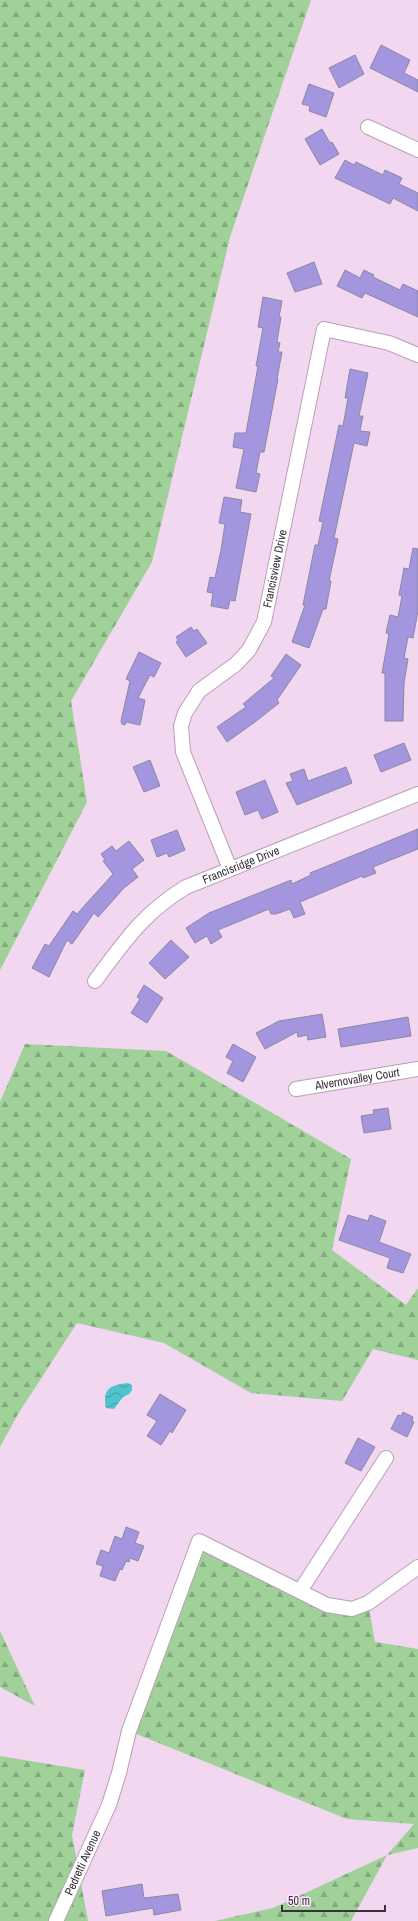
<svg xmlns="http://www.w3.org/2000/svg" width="418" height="1921" font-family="'Archivo Narrow',sans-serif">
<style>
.forest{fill:url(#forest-firs)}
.water{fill:url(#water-waves)}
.building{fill:#a396de;stroke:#8c88a4}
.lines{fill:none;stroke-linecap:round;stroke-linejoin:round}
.minor-casing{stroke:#b9a0b7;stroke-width:16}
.minor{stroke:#fff;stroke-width:14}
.labels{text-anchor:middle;stroke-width:3;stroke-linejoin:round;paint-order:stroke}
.street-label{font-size:12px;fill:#3a3039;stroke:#fee4fc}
</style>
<defs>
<pattern id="forest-firs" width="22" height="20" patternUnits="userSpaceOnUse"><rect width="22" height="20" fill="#9fd199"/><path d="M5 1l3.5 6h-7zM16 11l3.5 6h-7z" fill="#83aa7e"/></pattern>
<pattern id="water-waves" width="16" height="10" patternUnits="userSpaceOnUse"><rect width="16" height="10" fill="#50c4cd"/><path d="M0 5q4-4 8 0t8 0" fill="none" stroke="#43a0a7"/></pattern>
</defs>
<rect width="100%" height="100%" fill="#f1d7ef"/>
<g class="forest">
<polygon points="0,0 311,0 230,237 152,562 71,701 87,802 0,970"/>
<polygon points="25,1044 166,1051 351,1159 332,1250 406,1305 418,1288 418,1360 373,1349 342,1401 251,1393 164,1343 77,1323 18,1414 0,1447 0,1102"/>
<polygon points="199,1541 327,1605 368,1603 375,1642 418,1649 418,1848 387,1855 351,1921 215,1921 273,1908 387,1855 414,1824 347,1819 129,1731"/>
<polygon points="0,1631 35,1706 0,1687"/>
<polygon points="0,1756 85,1770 72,1835 88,1921 0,1921"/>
</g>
<path class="water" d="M128,1383L132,1385V1390L129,1394L123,1397L114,1409L106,1408C102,1388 111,1385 128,1383Z"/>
<g class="building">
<polygon points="381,45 410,60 404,73 418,80 418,92 370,68"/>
<polygon points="355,55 364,74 339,88 329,68"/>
<polygon points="309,84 334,93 326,117 309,111 310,106 302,104"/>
<polygon points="322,129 330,143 332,142 339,154 320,165 305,139"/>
<polygon points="345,160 354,165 356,162 383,175 385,170 402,178 399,184 418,193 418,211 393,198 390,204 335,178"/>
<polygon points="314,262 322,284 295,292 287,273"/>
<polygon points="345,270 360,278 364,270 374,275 373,277 400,290 403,284 418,291 418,317 365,293 362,298 337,286"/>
<polygon points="263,297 282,301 279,317 281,317 277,342 280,343 278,352 282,352 277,379 278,379 264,452 260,452 256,473 260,474 256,492 236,488 244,449 233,447 235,433 246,433 258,366 256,366 263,328 258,327"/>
<polygon points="350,369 368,373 359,416 363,416 360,431 370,432 367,446 354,443 334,538 338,539 329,581 331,581 326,609 323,609 309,648 292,642 305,605 303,605 315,545 318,545 323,522 319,521 339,425 343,426 348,398 345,398"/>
<polygon points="224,497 242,500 240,512 251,514 235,601 230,600 228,609 211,606 213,593 207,592 210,577 215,578 221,550 225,524 219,523"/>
<polygon points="413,548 418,549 418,611 413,638 408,637 404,658 408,659 404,683 403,721 385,721 385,673 382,673 389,634 386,633 390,615 398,617 402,596 399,595 404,568 409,569"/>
<polygon points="191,627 194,631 197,629 207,643 186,657 176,642 178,640 176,637"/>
<polygon points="139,652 161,663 154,677 150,675 138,698 145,700 140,725 126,722 125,725 122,724 121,721 130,681 126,679"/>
<polygon points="286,654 301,665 277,700 279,703 255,722 227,742 217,727 246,707 243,704 274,678 271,676"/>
<polygon points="404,743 411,760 381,772 374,755"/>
<polygon points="150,760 160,786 144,792 133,767"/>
<polygon points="346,767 352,783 297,805 286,783 293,781 290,774 304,769 308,781"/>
<polygon points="265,780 278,812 262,819 258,810 245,815 236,792"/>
<polygon points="418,829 418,849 373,867 376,873 363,878 362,876 300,902 305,914 294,918 290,909 276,914 271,914 269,909 218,930 222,937 211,944 207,936 195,943 186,928 209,913 291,880 292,884 311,875 310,873"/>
<polygon points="177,830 185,850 169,857 167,853 157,857 151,840"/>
<polygon points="129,841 144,860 132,869 138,877 124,888 98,917 94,913 72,944 67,940 49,977 32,968 45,944 49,946 73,911 77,914 113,874 103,861 105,860 101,854 112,846 116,851"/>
<polygon points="171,940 189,957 165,979 149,963"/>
<polygon points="144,985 163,998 147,1023 131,1013 140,999 137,997"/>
<polygon points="322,1014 326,1037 308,1040 307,1035 298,1037 297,1032 265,1049 256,1033 279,1021"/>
<polygon points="408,1017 411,1036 341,1047 338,1029"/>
<polygon points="233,1044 256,1057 243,1082 227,1073 233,1061 226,1057"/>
<polygon points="388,1108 391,1129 364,1133 361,1116 374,1114 373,1110"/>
<polygon points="348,1215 368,1221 370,1215 386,1221 379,1242 411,1254 403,1273 387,1268 390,1258 339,1240"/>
<polygon points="160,1394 186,1410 172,1433 170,1431 161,1445 147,1436 157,1421 147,1415"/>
<polygon points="403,1412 413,1417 412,1421 414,1422 407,1437 391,1429 398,1415 401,1416"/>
<polygon points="358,1438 375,1447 361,1471 345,1463"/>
<polygon points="126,1527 139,1532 135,1543 144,1546 138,1561 130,1558 129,1562 126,1561 122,1570 120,1569 115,1581 100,1576 103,1566 96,1564 101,1550 109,1553 115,1536 122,1539"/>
<polygon points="142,1884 144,1898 178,1894 181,1910 154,1915 153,1908 106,1916 102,1891"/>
</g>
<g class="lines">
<defs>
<g id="minor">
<polyline points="368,127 418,150"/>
<path id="s1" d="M230,869L183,752L181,726L185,713L199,691L236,664L249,650L264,622L324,329L389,343L418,355"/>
<path id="s2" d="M95,981C124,942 143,913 186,887L418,794"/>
<path id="s3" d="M296,1089L418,1069"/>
<polyline points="300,1591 386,1458"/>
<path id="s4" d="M56,1921L109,1805L119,1773L129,1731L199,1541L327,1605L352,1609L368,1603L418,1567"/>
</g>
</defs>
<use href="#minor" class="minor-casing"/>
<use href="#minor" class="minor"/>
</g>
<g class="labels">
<g class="street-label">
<text dy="4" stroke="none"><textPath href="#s1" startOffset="343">Francisview Drive</textPath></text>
<text dy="4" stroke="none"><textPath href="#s2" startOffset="191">Francisridge Drive</textPath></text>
<text dy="4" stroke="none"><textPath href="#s3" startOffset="62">Alvernovalley Court</textPath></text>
<text dy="4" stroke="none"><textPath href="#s4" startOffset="64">Pedretti Avenue</textPath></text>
</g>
</g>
<path d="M282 1905v6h103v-6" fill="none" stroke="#3a3039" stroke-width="2"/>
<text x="288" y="1905" font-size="12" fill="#3a3039" stroke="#fee4fc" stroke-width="3" paint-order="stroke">50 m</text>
</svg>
